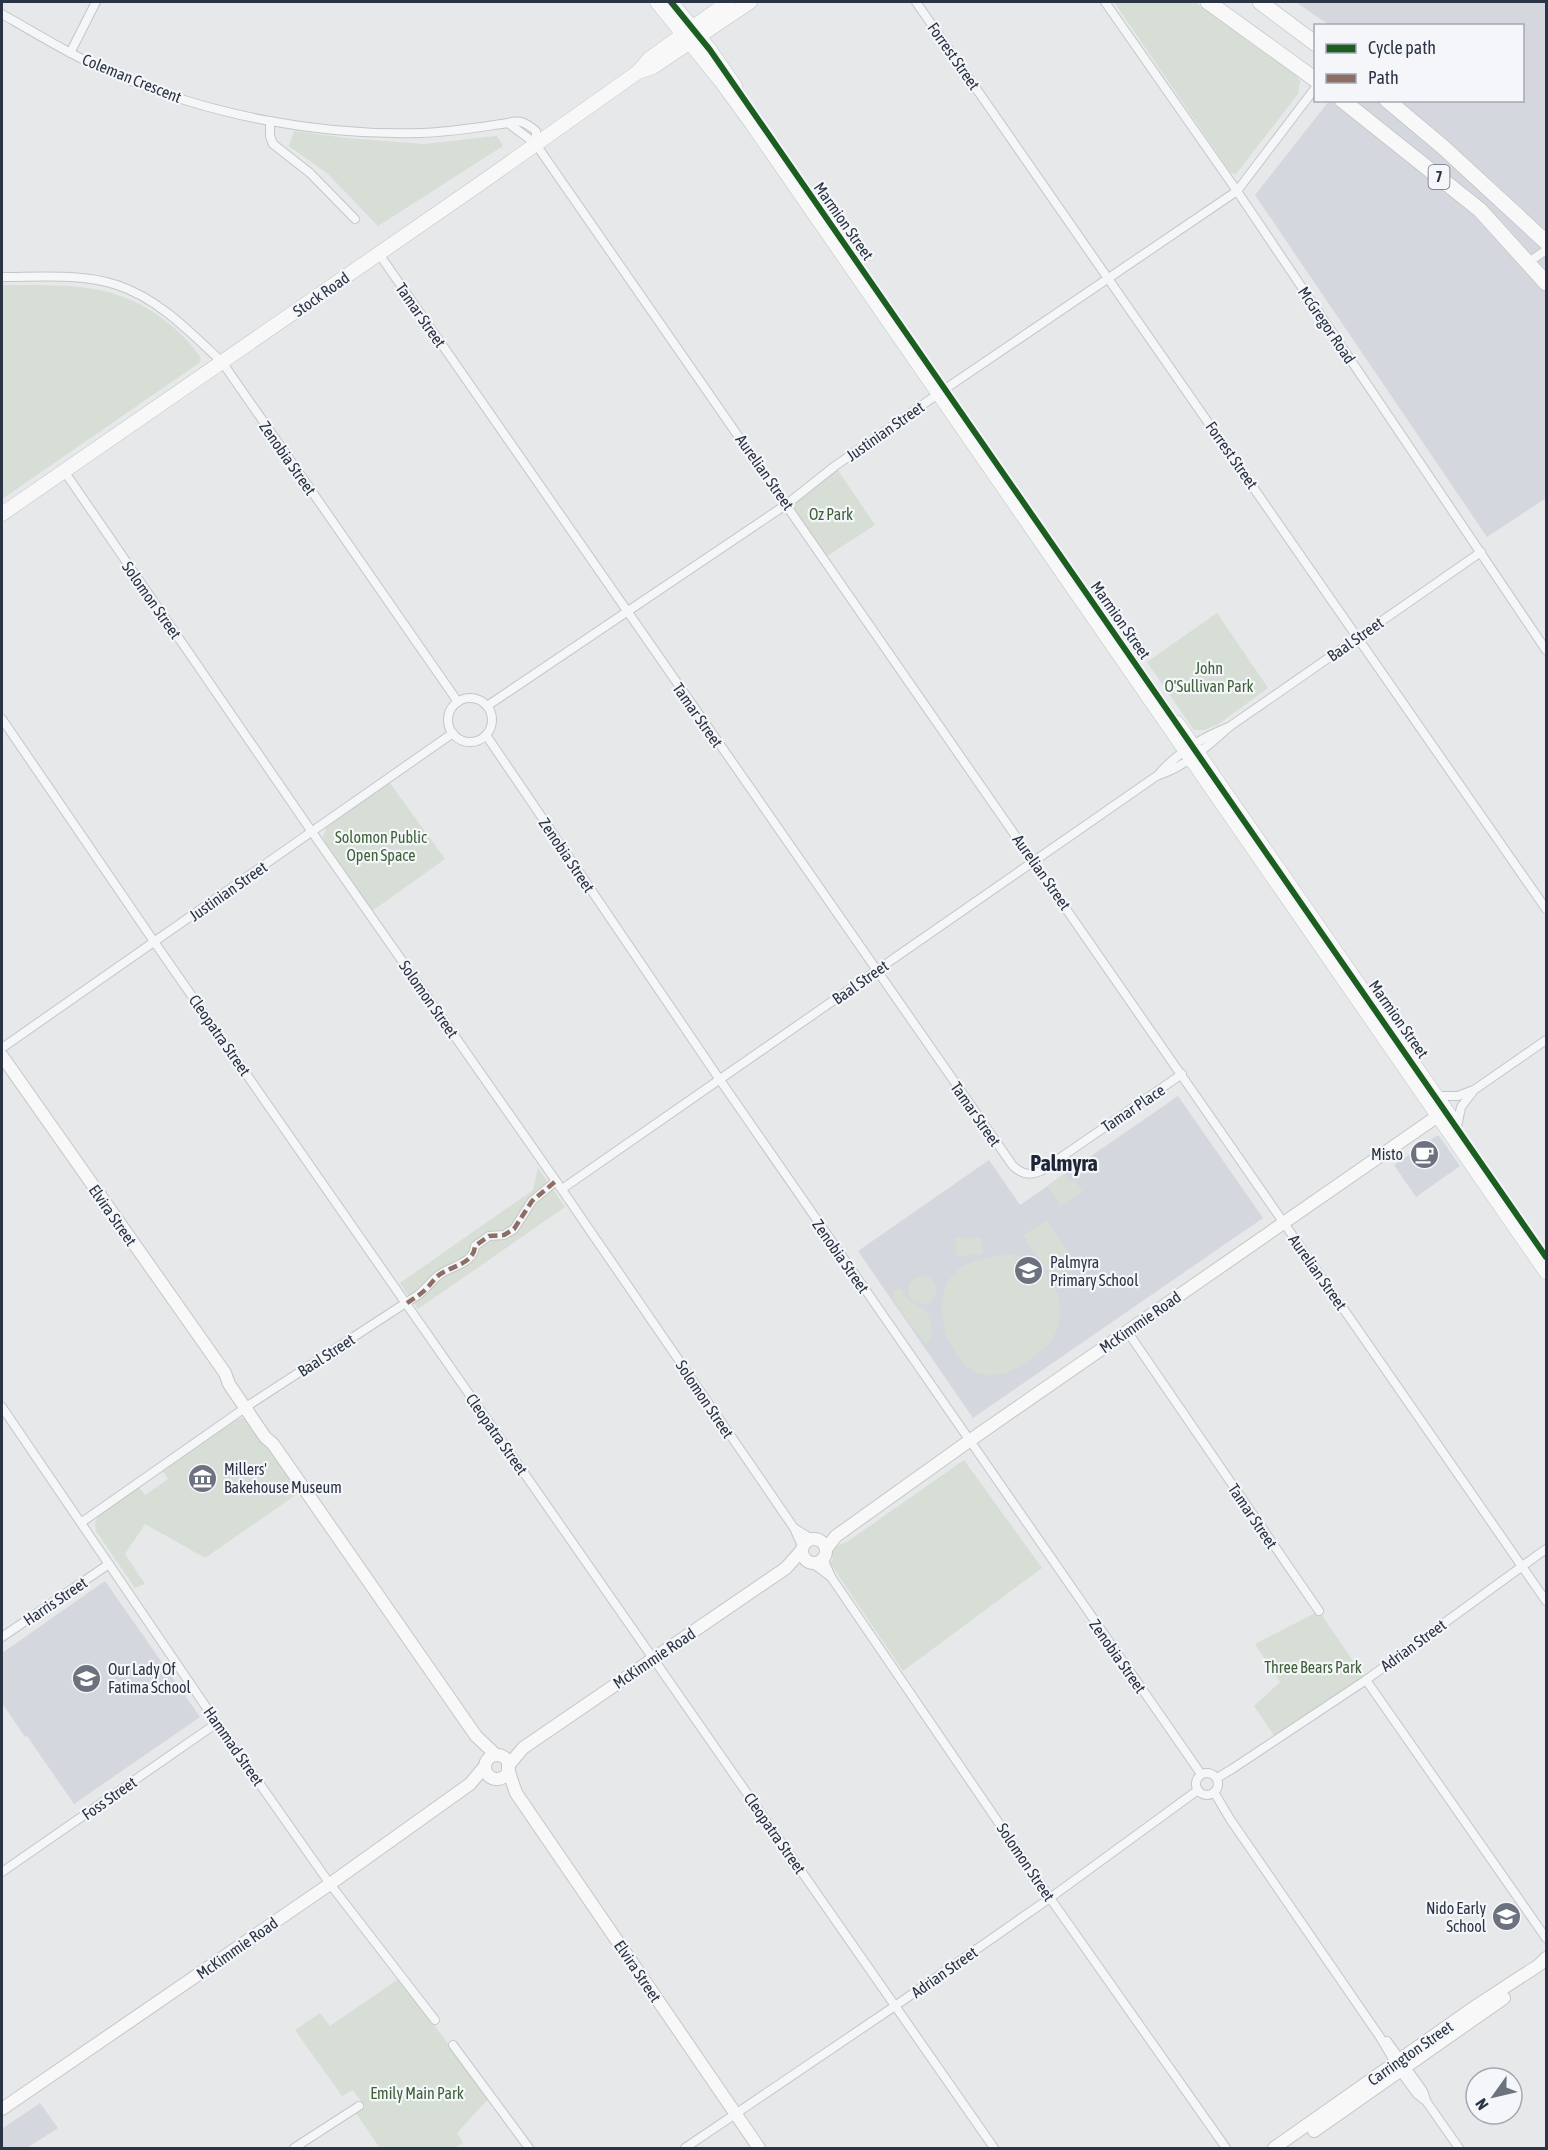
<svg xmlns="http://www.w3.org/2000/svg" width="1548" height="2150" font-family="'Asap Condensed',sans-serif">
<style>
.built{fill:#d4d7dd}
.green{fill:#d6ded6}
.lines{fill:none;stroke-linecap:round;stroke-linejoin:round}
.street-casing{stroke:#c4c6c8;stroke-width:10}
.secondary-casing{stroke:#c4c6c8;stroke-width:14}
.primary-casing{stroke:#c2c5c8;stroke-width:15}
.highway-casing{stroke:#b8bbbf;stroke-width:16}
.street{stroke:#f5f6f7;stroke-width:8}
.secondary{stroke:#f8f8f8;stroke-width:12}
.primary{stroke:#f8f8f8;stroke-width:14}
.highway{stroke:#f8f8f8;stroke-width:15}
.quiet{stroke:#8d6e63;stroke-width:4.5;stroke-dasharray:9 4.5;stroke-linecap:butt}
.cycleway-casing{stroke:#f4f6f9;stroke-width:10}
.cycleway{stroke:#1b5e20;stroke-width:6}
.labels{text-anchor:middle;stroke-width:4.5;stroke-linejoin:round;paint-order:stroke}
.shield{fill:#f4f6f9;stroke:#676e7b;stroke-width:1.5}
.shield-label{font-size:15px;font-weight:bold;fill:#2b3445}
.street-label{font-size:16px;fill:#2b3445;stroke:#f4f6f9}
.park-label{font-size:16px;fill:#3f6138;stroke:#f4f6f9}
.poi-label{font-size:16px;fill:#2b3445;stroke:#f4f6f9;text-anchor:start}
.district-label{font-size:22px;font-weight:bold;fill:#1d2536;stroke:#f4f6f9}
</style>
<rect width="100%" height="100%" fill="#e6e8ea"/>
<g class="built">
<polygon points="1296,2 1546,2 1546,498 1487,537 1255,195 1329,101 1522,100 1522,26 1329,25"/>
<polygon points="1178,1096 1263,1218 973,1418 858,1251 989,1160 1020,1205"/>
<polygon points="1436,1136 1439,1136 1460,1166 1416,1197 1394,1165"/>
<polygon points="105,1581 200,1717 74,1804 27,1736 25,1737 2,1703 2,1653"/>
<polygon points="40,2103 58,2128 27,2148 2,2148 2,2129"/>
</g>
<g class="green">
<polygon points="1114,2 1195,2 1296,75 1300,81 1298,94 1236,174 1231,173"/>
<polygon points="294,131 346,138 424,144 497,136 503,146 378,226 328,174 289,146"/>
<path d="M2,285C67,285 121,281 173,327C184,337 193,346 201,358L199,363L2,499Z"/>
<polygon points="835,466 875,525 824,558 787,504"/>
<polygon points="1217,613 1268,688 1217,725 1204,730 1194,730 1147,662"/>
<polygon points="389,782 445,859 372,911 326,845 323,837 326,828"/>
<polygon points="538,1168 565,1207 418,1309 400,1283 533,1190"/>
<polygon points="1064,1174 1070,1182 1074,1179 1083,1192 1061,1206 1047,1186"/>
<polygon points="1046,1220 1077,1264 1054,1280 1023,1236"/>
<polygon points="955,1238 981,1238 983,1254 957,1257"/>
<path d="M1006,1255C1012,1255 1019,1255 1024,1258C1053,1272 1069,1304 1055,1334C1051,1344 1041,1351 1033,1357C1000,1382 971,1385 951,1345C945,1335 942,1322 942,1310C942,1267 970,1260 1006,1255Z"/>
<circle cx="922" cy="1290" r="14"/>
<path d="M897,1289H901L910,1301L925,1309C931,1321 937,1332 927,1343L924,1342L893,1300V1292Z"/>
<path d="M242,1418L248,1419L300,1492L205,1558L145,1524L125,1554L145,1584L135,1588L96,1531C94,1524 95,1520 100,1514L139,1487L145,1495L168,1479L163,1471L236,1420Z"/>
<polygon points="964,1460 1042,1568 903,1671 830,1563 833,1560 831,1552 835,1547 847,1542"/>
<polygon points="1319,1611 1366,1680 1277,1740 1254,1706 1280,1682 1255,1644"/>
<polygon points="400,1978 488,2099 457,2133 463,2143 455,2148 380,2148 356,2113 365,2107 353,2090 342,2096 295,2030 320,2013 330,2026"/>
</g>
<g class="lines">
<defs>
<g id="street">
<polyline points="916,2 1546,909"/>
<polyline points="1105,2 1237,191 1546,650"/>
<path d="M2,14C40,36 78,59 119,76C213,116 320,136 422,133C451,132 480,127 508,123C520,119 526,123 536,131V144"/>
<polyline points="70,53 96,2"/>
<polyline points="270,121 270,136 273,144 310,173 355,219"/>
<polyline points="508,123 536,144 544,156 1546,1601"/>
<path d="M379,254L1013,1166C1022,1174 1029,1176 1041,1171L1182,1074"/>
<polyline points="1529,262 1546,250"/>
<path d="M2,277C39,277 81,273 117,285C159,299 190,332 222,362L458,702"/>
<polyline points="64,471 312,832 556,1181 794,1528 802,1546"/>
<circle cx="470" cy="720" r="22"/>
<polyline points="487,706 787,504 835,466 948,387 1237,191 1316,87"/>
<polyline points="2,719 155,943 994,2148"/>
<polyline points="486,735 720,1080 1201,1774"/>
<path d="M1159,775C1186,766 1209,745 1229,727L1481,552"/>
<polyline points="2,1048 453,733"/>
<polyline points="1436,1096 1458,1096 1471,1091"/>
<polyline points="1457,1127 1461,1107 1474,1090 1546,1040"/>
<path d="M562,1189L1158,775C1177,753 1203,737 1229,727"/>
<polyline points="1127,1331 1319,1611"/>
<polyline points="2,1407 217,1723 330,1884 435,2020"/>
<path d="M82,1522L252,1403L418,1295C426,1289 431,1281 439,1275C450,1266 474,1264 475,1246L489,1236L504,1235L514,1229L532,1201L556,1181"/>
<polyline points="794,1528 812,1539"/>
<polyline points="823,1558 831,1577 1050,1898 1226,2148"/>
<polyline points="812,1563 831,1577"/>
<polyline points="2,1637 109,1564"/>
<polyline points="1366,1680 1546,1938"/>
<circle cx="1207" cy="1784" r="11"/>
<polyline points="1217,1778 1232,1769 1366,1680 1546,1549"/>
<polyline points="1214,1792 1230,1819 1380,2037 1400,2071 1417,2094 1426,2101 1459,2148"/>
<polyline points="2,1872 217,1723"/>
<polyline points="1387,2041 1423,2091 1426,2100"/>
<polyline points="453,2045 529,2148"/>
<polyline points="294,2148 359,2106"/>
<polyline points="685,2148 895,2006 1050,1898 1198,1790"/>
</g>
<g id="secondary">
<polyline points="2,1056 225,1373 229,1384 265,1437 273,1444 476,1736 496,1755"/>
<circle cx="814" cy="1551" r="12"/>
<polyline points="826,1549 836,1536 969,1441 1445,1111"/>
<circle cx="497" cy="1767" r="12"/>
<polyline points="508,1766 523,1748 786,1568 802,1550"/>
<polyline points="508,1769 516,1793 759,2148"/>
<polyline points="2,2109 330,1884 470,1784 485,1766"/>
<polyline points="1314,2131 1504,1998"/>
<polyline points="1274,2148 1476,2006 1539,1965 1546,1958"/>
</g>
<g id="primary">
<polyline points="657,2 720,80 752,124 1546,1272"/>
<polyline points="671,2 710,50 735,86"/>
<polyline points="638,72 653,67 750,2"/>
<polyline points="2,514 481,183 638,72 649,59 728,2"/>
<polyline points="1177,723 1450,1116"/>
</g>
<g id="highway">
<polyline points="1208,2 1316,80"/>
<polyline points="1260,2 1316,44"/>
<polyline points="1342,100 1480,210 1546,283"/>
<polyline points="1387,100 1443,147 1546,242"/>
</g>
</defs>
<use href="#street" class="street-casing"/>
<use href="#secondary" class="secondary-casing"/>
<use href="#primary" class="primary-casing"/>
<use href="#highway" class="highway-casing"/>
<use href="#street" class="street"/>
<use href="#secondary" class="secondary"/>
<use href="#primary" class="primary"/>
<use href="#highway" class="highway"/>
<path class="quiet" d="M407,1303C413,1299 420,1295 426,1289C431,1284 434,1279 439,1275C451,1266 474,1264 475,1246L489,1236L504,1235L514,1229L532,1201L556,1181"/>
<defs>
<polyline id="cycleway" points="671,2 710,50 1546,1257"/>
</defs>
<use href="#cycleway" class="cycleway-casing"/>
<use href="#cycleway" class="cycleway"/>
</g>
<defs>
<symbol id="cafe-disc" viewBox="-11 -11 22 22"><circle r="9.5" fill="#6c737f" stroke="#f4f6f9"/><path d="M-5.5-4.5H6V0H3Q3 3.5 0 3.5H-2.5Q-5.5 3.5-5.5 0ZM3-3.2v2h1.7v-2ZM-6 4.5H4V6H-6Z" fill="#fff"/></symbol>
<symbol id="school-disc" viewBox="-11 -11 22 22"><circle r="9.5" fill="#6c737f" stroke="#f4f6f9"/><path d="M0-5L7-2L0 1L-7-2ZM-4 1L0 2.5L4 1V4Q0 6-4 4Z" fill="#fff"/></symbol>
<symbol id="museum-disc" viewBox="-11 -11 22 22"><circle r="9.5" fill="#6c737f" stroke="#f4f6f9"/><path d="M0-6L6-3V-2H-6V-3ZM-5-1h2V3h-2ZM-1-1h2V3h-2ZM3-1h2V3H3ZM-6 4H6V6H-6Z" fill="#fff"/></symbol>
</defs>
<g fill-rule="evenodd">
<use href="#cafe-disc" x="1408" y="1138" width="33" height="33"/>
<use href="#school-disc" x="1012" y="1254" width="33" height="33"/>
<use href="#museum-disc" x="186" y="1462" width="33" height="33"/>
<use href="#school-disc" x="70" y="1662" width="33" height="33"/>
<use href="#school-disc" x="1490" y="1900" width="33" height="33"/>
</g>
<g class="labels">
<rect class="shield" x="1428.5" y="165" width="21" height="24" rx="4.5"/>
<g class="shield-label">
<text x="1439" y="182">7</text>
</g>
<g class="street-label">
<text transform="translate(954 56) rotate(55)" y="6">Forrest Street</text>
<text transform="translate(132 78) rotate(22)" y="6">Coleman Crescent</text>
<text transform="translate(844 221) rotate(55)" y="6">Marmion Street</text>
<text transform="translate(321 294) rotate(-35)" y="6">Stock Road</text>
<text transform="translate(421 315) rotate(55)" y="6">Tamar Street</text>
<text transform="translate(1327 325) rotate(56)" y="6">McGregor Road</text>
<text transform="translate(885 431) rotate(-35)" y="6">Justinian Street</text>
<text transform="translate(1232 455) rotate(55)" y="6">Forrest Street</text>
<text transform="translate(288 458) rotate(55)" y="6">Zenobia Street</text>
<text transform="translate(765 472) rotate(55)" y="6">Aurelian Street</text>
<text transform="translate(152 600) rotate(55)" y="6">Solomon Street</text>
<text transform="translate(1121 620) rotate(55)" y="6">Marmion Street</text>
<text transform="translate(1355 639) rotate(-35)" y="6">Baal Street</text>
<text transform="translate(698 715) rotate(55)" y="6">Tamar Street</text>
<text transform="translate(567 855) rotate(56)" y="6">Zenobia Street</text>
<text transform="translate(1042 872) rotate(55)" y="6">Aurelian Street</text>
<text transform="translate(228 891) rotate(-35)" y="6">Justinian Street</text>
<text transform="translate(860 982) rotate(-35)" y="6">Baal Street</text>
<text transform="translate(429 999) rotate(55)" y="6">Solomon Street</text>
<text transform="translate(1399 1019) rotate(55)" y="6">Marmion Street</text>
<text transform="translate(220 1035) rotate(55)" y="6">Cleopatra Street</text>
<text transform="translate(1133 1108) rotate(-34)" y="6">Tamar Place</text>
<text transform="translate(976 1114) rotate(55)" y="6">Tamar Street</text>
<text transform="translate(113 1215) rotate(55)" y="6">Elvira Street</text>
<text transform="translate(841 1256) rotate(55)" y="6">Zenobia Street</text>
<text transform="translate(1318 1272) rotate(55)" y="6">Aurelian Street</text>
<text transform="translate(1140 1322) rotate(-35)" y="6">McKimmie Road</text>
<text transform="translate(326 1355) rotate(-33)" y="6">Baal Street</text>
<text transform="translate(705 1399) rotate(56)" y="6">Solomon Street</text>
<text transform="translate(497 1434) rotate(55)" y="6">Cleopatra Street</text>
<text transform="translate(1253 1516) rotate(56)" y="6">Tamar Street</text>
<text transform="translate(55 1601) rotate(-34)" y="6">Harris Street</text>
<text transform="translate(1413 1645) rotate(-36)" y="6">Adrian Street</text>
<text transform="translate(1118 1656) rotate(55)" y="6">Zenobia Street</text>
<text transform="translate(654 1658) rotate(-34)" y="6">McKimmie Road</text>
<text transform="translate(234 1746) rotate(55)" y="6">Hammad Street</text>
<text transform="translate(109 1798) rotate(-35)" y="6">Foss Street</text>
<text transform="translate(775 1833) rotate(55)" y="6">Cleopatra Street</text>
<text transform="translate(1026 1862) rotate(56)" y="6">Solomon Street</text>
<text transform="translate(237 1948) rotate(-35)" y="6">McKimmie Road</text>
<text transform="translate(638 1971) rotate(56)" y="6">Elvira Street</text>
<text transform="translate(944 1972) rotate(-35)" y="6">Adrian Street</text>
<text transform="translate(1410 2053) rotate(-35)" y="6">Carrington Street</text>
</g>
<g class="park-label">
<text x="831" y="520">Oz Park</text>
<text x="1209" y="674">John<tspan x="1209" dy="18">O'Sullivan Park</tspan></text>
<text x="381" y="843">Solomon Public<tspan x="381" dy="18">Open Space</tspan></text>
<text x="1313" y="1673">Three Bears Park</text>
<text x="417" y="2099">Emily Main Park</text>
</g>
<g class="poi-label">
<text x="1403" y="1160" text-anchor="end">Misto</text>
<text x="1050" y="1268">Palmyra<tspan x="1050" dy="18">Primary School</tspan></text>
<text x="224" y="1475">Millers'<tspan x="224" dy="18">Bakehouse Museum</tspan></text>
<text x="108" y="1675">Our Lady Of<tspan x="108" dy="18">Fatima School</tspan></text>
<text x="1486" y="1914" text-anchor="end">Nido Early<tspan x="1486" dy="18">School</tspan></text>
</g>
<g class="district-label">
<text x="1064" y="1171">Palmyra</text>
</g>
</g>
<rect width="1548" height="2150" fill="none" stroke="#2b3445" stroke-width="6"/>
<rect x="1314" y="24" width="210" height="78" fill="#f4f6f9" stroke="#a4a8b1" stroke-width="1.5"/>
<rect x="1326" y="44" width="30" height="9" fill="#1b5e20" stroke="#a4a8b1" stroke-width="1.5"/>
<text x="1368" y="54" font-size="18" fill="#2b3445">Cycle path</text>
<rect x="1326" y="74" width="30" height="9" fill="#8d6e63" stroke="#a4a8b1" stroke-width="1.5"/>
<text x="1368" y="84" font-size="18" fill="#2b3445">Path</text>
<g transform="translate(1494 2096) rotate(236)"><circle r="28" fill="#f4f6f9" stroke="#a4a8b1" stroke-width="1.5"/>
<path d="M0-4.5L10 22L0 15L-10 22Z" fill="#6c737f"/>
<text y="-9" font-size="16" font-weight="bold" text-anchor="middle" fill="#2b3445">N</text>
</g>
</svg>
